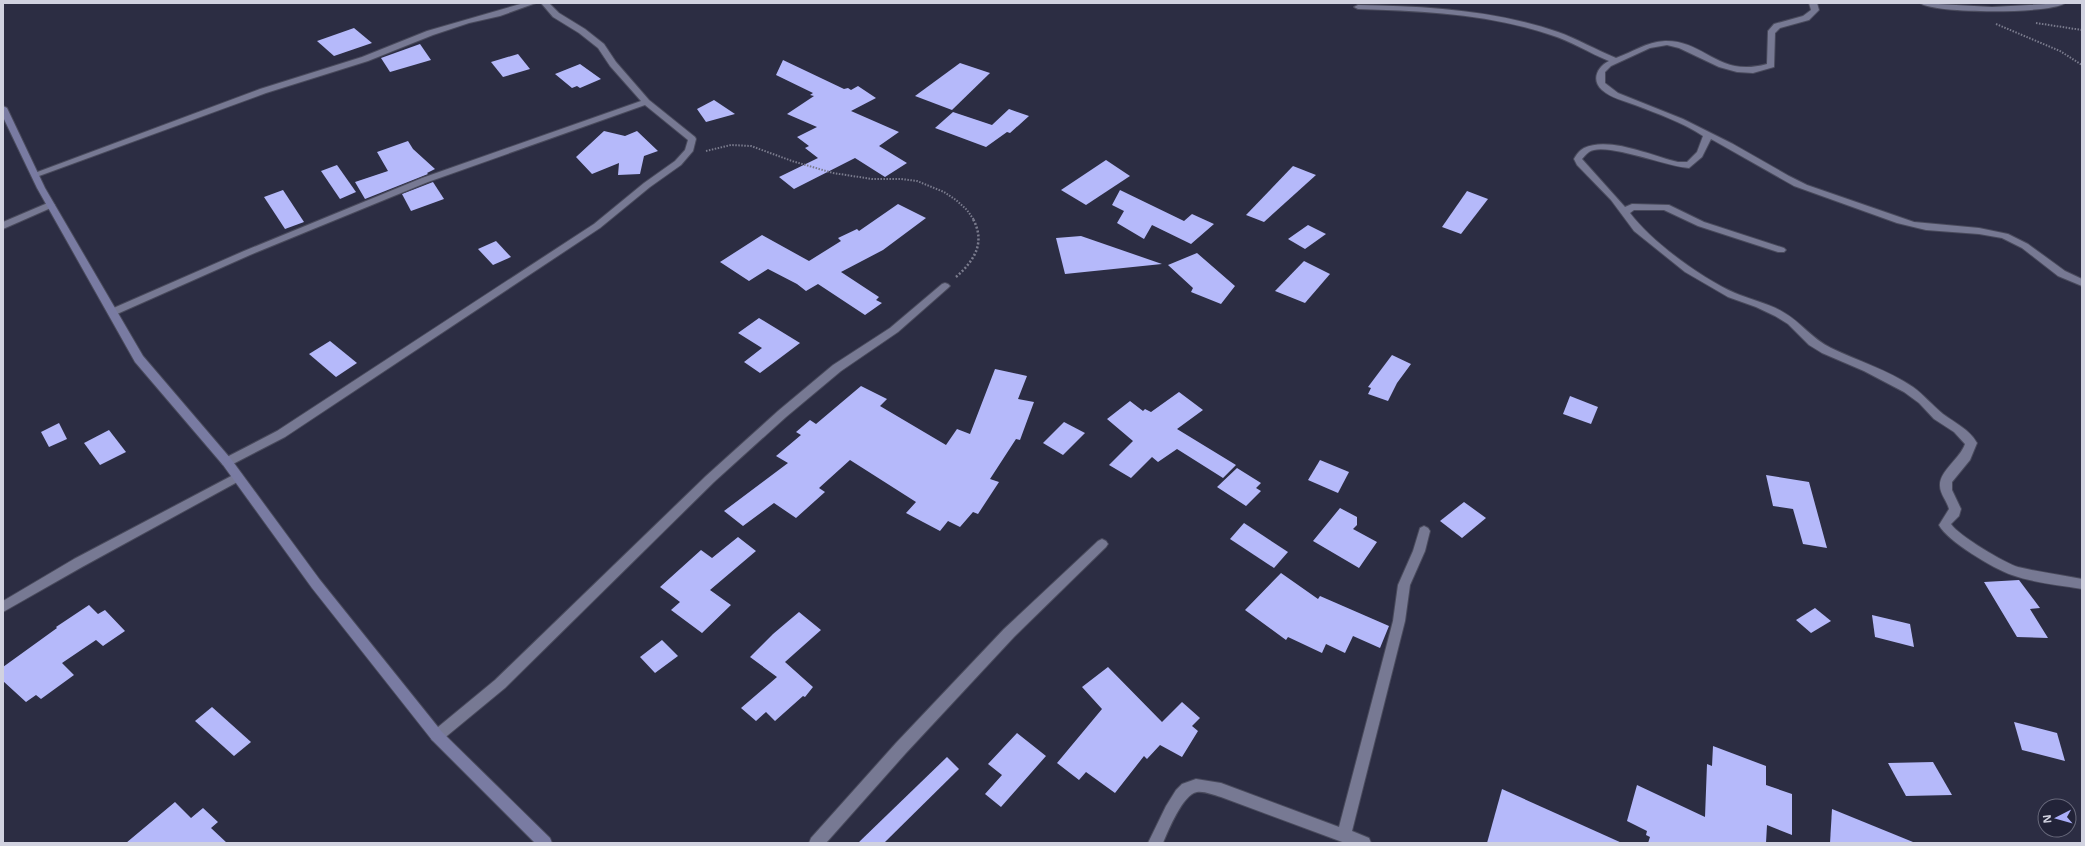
<svg xmlns="http://www.w3.org/2000/svg" width="2085" height="846" font-family="'Open Sans',sans-serif">
<style>
.building{fill:#b5b9fa}
.lines{fill:none;stroke-linecap:round;stroke-linejoin:round}
.minor-casing{stroke:#494a5c;stroke-width:2}
.secondary-casing{stroke:#494a5c;stroke-width:2}
.path-far1{stroke:#7a7b8d;stroke-width:2;stroke-dasharray:1.5 1.5;stroke-linecap:butt}
.path{stroke:#7a7b8d;stroke-width:2.5;stroke-dasharray:2 2;stroke-linecap:butt}
.minor{fill:#777993;fill-rule:evenodd}
.secondary{fill:#797ba2;fill-rule:evenodd}
</style>
<rect width="100%" height="100%" fill="#2c2d43"/>
<g class="building">
<polygon points="354,28 372,43 334,56 317,41"/>
<polygon points="420,44 431,60 390,72 381,58"/>
<polygon points="518,54 530,69 503,77 491,62"/>
<polygon points="783,60 844,89 848,88 851,90 858,86 876,98 851,111 899,132 879,146 907,163 885,177 855,158 794,189 779,177 818,158 805,148 809,146 797,137 817,127 787,114 814,96 810,95 813,93 776,75"/>
<polygon points="960,63 990,73 952,110 915,96"/>
<polygon points="580,64 601,79 580,88 577,86 572,88 555,74"/>
<polygon points="714,100 735,114 706,122 697,109"/>
<polygon points="1009,109 1029,116 1010,133 1007,132 986,147 935,128 953,112 992,125"/>
<polygon points="604,131 625,136 637,131 658,151 644,156 640,174 618,175 619,163 592,174 576,157"/>
<polygon points="408,141 413,149 435,169 427,173 428,174 365,199 355,182 388,171 377,152"/>
<polygon points="1106,160 1130,176 1086,205 1061,190"/>
<polygon points="337,165 356,192 340,199 321,171"/>
<polygon points="1293,166 1316,175 1264,222 1246,215"/>
<polygon points="433,182 444,199 411,211 402,194"/>
<polygon points="283,190 304,222 285,229 264,197"/>
<polygon points="1120,190 1184,221 1192,214 1214,224 1191,244 1152,225 1144,239 1117,223 1124,211 1112,205"/>
<polygon points="1467,191 1488,199 1461,234 1442,227"/>
<polygon points="898,204 926,218 883,250 841,272 879,297 876,300 882,303 865,315 818,284 806,291 797,284 768,269 749,281 720,262 762,235 809,261 841,241 838,238 857,229 859,231"/>
<polygon points="1308,225 1326,234 1305,249 1288,239"/>
<polygon points="1081,236 1162,264 1065,274 1056,238"/>
<polygon points="496,241 511,257 493,265 478,249"/>
<polygon points="1197,253 1235,286 1221,304 1191,292 1193,288 1168,265"/>
<polygon points="1304,261 1330,274 1305,303 1275,291"/>
<polygon points="759,318 800,343 760,373 744,362 762,348 738,333"/>
<polygon points="330,341 357,363 336,377 309,354"/>
<polygon points="1392,355 1411,364 1397,383 1388,401 1368,394 1371,388 1368,387"/>
<polygon points="995,369 1027,376 1018,399 1034,402 1020,440 1016,439 990,479 999,482 978,514 973,512 960,527 948,521 940,531 906,513 916,502 850,460 819,488 825,492 796,518 774,503 743,526 724,511 788,463 776,456 801,435 796,432 810,420 816,424 861,386 887,399 880,406 946,445 957,429 970,434"/>
<polygon points="1179,392 1203,410 1177,429 1236,465 1223,478 1177,449 1158,462 1152,457 1131,478 1109,465 1133,441 1107,419 1130,401 1143,411 1145,409 1151,412"/>
<polygon points="1570,396 1598,407 1591,424 1563,414"/>
<polygon points="1064,422 1085,433 1063,455 1043,443"/>
<polygon points="59,423 67,439 49,447 41,432"/>
<polygon points="109,430 126,452 100,465 84,443"/>
<polygon points="1320,460 1349,472 1338,493 1308,480"/>
<polygon points="1237,468 1261,483 1256,488 1261,491 1246,506 1217,487"/>
<polygon points="1766,475 1809,482 1827,548 1803,544 1793,509 1773,506"/>
<polygon points="1464,502 1486,518 1462,538 1440,521"/>
<polygon points="1340,508 1357,517 1357,525 1353,529 1377,542 1359,568 1313,541"/>
<polygon points="1244,523 1288,552 1274,568 1230,539"/>
<polygon points="738,537 756,551 710,590 731,605 702,633 671,610 680,602 660,587 701,550 712,558"/>
<polygon points="1281,573 1318,599 1320,596 1389,626 1380,648 1353,636 1345,653 1326,644 1322,653 1288,637 1286,640 1245,610"/>
<polygon points="2019,580 2040,608 2030,609 2048,638 2017,637 1984,582"/>
<polygon points="89,605 98,614 105,610 125,631 103,646 96,640 62,663 74,675 41,699 36,695 26,702 3,681 3,667 57,628 56,627"/>
<polygon points="1815,608 1831,621 1811,633 1796,620"/>
<polygon points="799,612 821,630 785,662 813,687 805,697 803,696 775,721 766,712 756,721 741,708 777,677 750,657 773,634"/>
<polygon points="1872,615 1910,624 1914,647 1875,637"/>
<polygon points="662,640 678,656 655,673 640,657"/>
<polygon points="1108,667 1162,722 1182,702 1200,718 1192,726 1198,731 1182,757 1160,745 1147,759 1144,756 1115,793 1086,772 1079,780 1057,763 1102,709 1082,687"/>
<polygon points="212,707 251,742 234,756 195,721"/>
<polygon points="2014,722 2057,733 2065,761 2022,750"/>
<polygon points="1017,733 1046,756 1001,807 985,794 1002,775 988,764"/>
<polygon points="1713,746 1766,766 1766,785 1792,794 1792,835 1767,825 1766,843 1648,843 1650,837 1646,835 1647,831 1627,821 1637,785 1705,817 1707,764 1712,766"/>
<polygon points="947,757 959,769 884,843 858,843"/>
<polygon points="1933,762 1952,795 1906,796 1888,763"/>
<polygon points="1502,789 1622,843 1487,843"/>
<polygon points="175,802 191,818 203,808 218,822 211,828 227,843 126,843"/>
<polygon points="1832,809 1913,842 1913,843 1830,843"/>
</g>
<g class="lines">
<defs>
<g id="minor">
<polygon points="524,3 536,3 500,16 469,23 433,35 368,61 266,93 39,176 36,177 32,174 260,89 362,57 427,31"/>
<polygon points="541,3 549,3 559,13 585,29 604,44 616,62 649,100 695,137 696,139 693,151 681,165 650,187 600,228 285,437 231,465 223,465 221,462 223,459 277,431 594,224 644,183 675,161 685,150 688,140 645,105 428,182 250,255 117,314 109,314 108,312 109,310 244,251 422,178 641,101 610,66 598,48 579,33 553,17"/>
<path d="M1809,3H1817L1819,10L1809,20L1780,28L1775,33L1774,67L1753,73L1737,72L1719,67L1679,48L1667,45L1650,48L1611,66L1605,72V83L1618,93L1683,119L1733,144L1789,176L1807,185L1914,222L1979,228L2008,234L2028,244L2065,271L2082,279V286L2058,276L2022,248L2002,238L1979,234L1926,230L1897,223L1794,186L1711,139L1702,157L1689,168C1667,167 1604,141 1589,152C1586,154 1584,157 1582,159L1625,207L1632,204L1669,205L1704,222L1784,248L1786,250L1784,252H1778L1698,226L1664,210H1634L1630,213C1652,242 1701,278 1735,293C1751,300 1768,303 1783,312C1801,322 1812,339 1831,348C1858,361 1888,370 1913,387C1924,395 1932,405 1943,414C1955,423 1969,429 1977,443L1970,460L1952,482V490L1961,509L1959,516L1951,524C1959,536 2005,563 2018,567C2039,572 2061,575 2082,579V589C2059,585 2034,583 2012,575C1994,569 1947,541 1939,525L1949,509C1947,501 1940,494 1940,486C1939,471 1960,459 1965,444L1954,432L1934,419L1919,403L1904,392L1864,371L1822,353L1809,345L1788,324L1775,316L1756,307L1728,297L1685,272L1634,231L1611,200L1577,165L1574,159C1576,155 1580,150 1584,148C1609,136 1652,156 1678,162H1687L1697,152L1703,136C1682,122 1658,114 1635,105C1624,101 1611,98 1602,90C1591,80 1597,67 1609,61C1589,53 1571,41 1551,35C1489,14 1423,11 1358,9L1354,7L1358,5C1425,6 1494,10 1558,32C1578,39 1596,50 1616,58C1633,52 1646,42 1665,41C1705,40 1718,78 1767,64L1768,31L1774,24L1803,16L1811,10Z"/>
<path d="M1920,3L1992,7L2065,3C2052,14 1934,14 1920,3Z"/>
<polygon points="50,202 55,205 53,207 3,229 3,222"/>
<polygon points="945,283 948,284 950,286 948,288 898,332 841,371 786,417 714,482 505,688 442,740 437,742 432,740 430,736 432,732 495,680 706,476 778,411 833,365 890,328 942,284"/>
<polygon points="237,473 241,474 243,477 241,480 82,567 3,612 3,601 74,559"/>
<path d="M1424,526L1428,528L1430,531L1425,551L1410,585L1405,621L1352,831L1369,838L1371,843H1345L1221,797C1213,795 1205,791 1197,792C1183,794 1168,831 1163,843H1148L1166,806L1176,790L1182,784L1196,779L1221,783L1339,827L1393,621L1398,585L1413,551L1420,528Z"/>
<polygon points="1102,539 1106,541 1108,544 1106,547 1014,637 906,753 826,843 809,843 811,838 896,743 1004,629 1098,541"/>
</g>
<polygon id="secondary" points="3,106 7,108 45,188 143,356 231,459 320,580 442,732 550,838 552,843 535,843 432,740 312,588 223,465 135,362 37,188 3,117"/>
</defs>
<use href="#minor" class="minor-casing"/>
<use href="#secondary" class="secondary-casing"/>
<g class="path-far1">
<polyline points="2036,23 2082,30"/>
<polyline points="1996,24 2060,51 2082,65"/>
<polyline points="706,151 731,145 751,146 792,161 833,173 872,179 901,179 917,181 944,192 956,200 967,210 974,220"/>
</g>
<path class="path" d="M956,277C974,261 986,243 973,219"/>
<use href="#minor" class="minor"/>
<use href="#secondary" class="secondary"/>
</g>
<rect width="2085" height="846" fill="none" stroke="#d1d2e0" stroke-width="8"/>
<g transform="translate(2057 818) rotate(264)"><circle r="19" fill="#222338" stroke="#68697b"/>
<path d="M0-3L7 15L0 10L-7 15Z" fill="#abaffb"/>
<text y="-6" font-size="11" font-weight="bold" text-anchor="middle" fill="#d1d2e0">N</text>
</g>
</svg>
